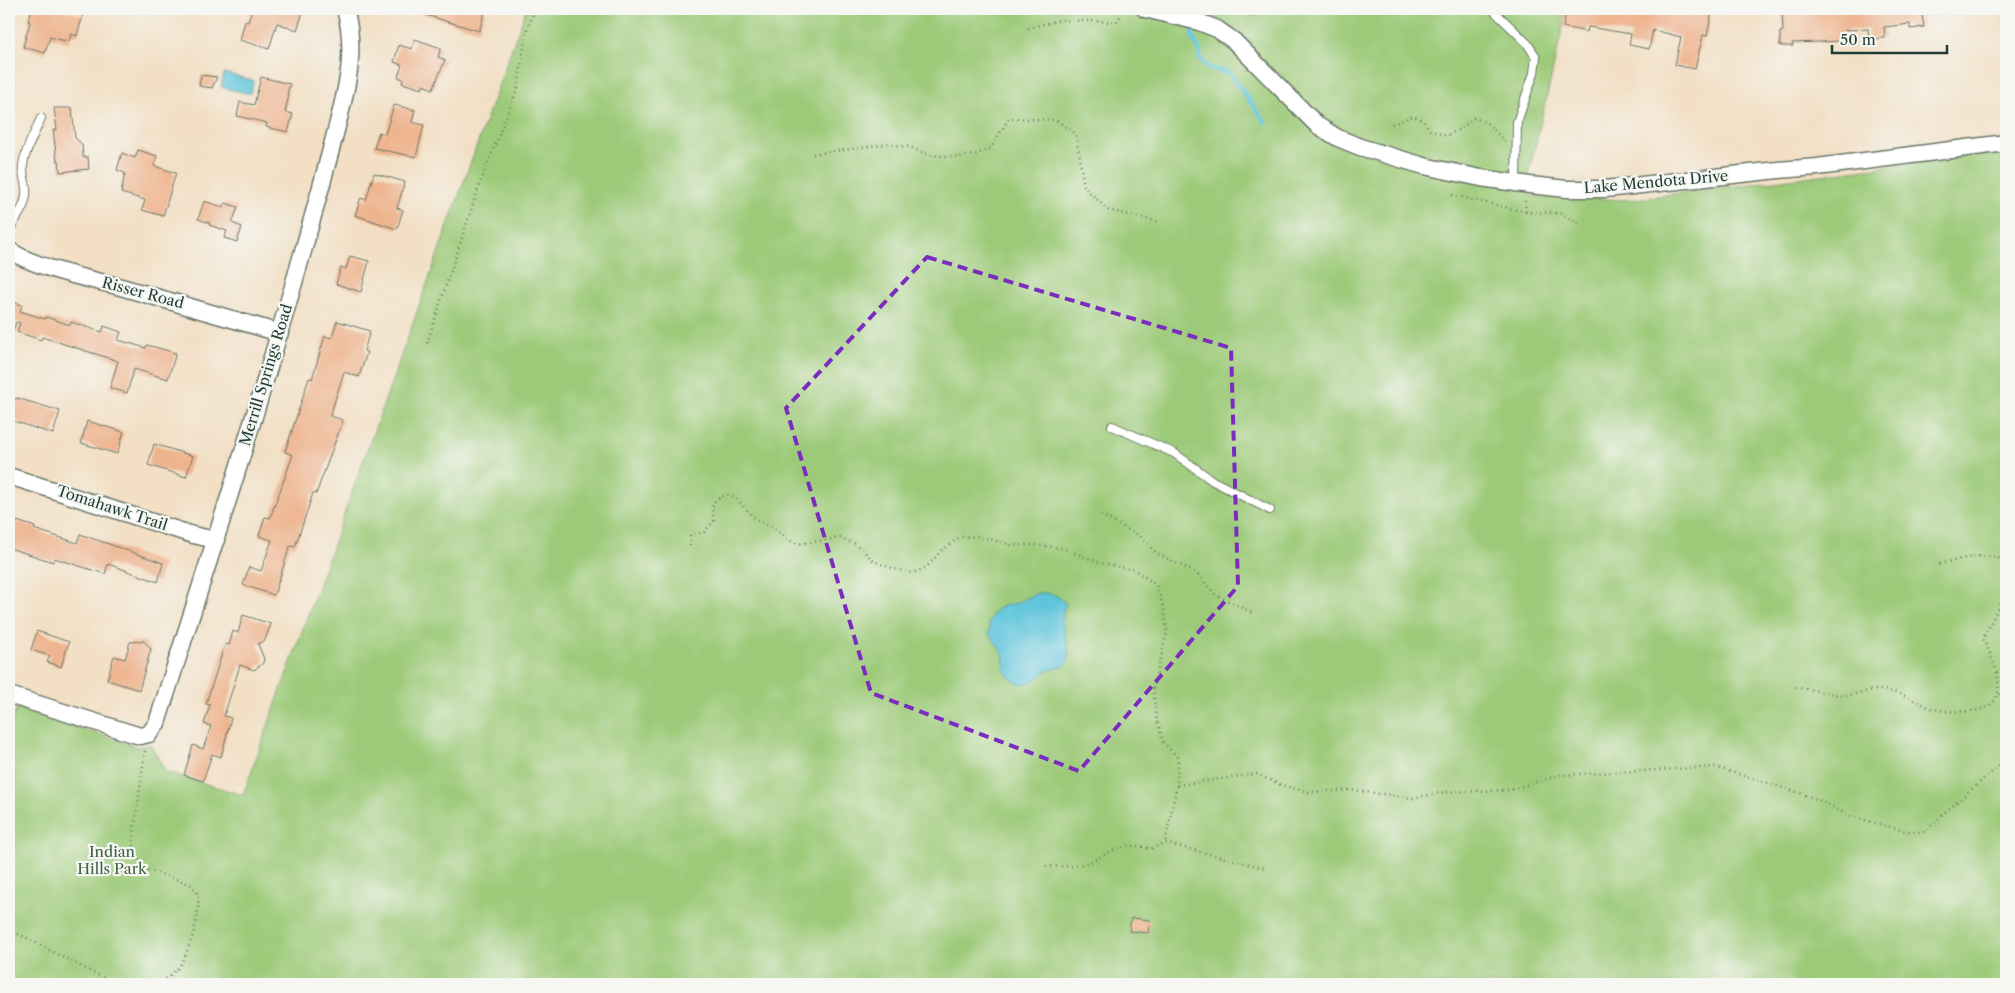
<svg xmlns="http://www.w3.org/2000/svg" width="2015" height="993" font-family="'Libre Caslon Text',serif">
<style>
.green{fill:#9cca78;stroke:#5e8456}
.water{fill:#5fc5dc;stroke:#3f8188}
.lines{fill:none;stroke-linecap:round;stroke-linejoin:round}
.stream{stroke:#5fc5dc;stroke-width:4.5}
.building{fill:#eeb48e}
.service-casing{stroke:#697666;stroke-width:10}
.minor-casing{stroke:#697666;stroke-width:19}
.path{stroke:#697666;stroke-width:2.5;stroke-dasharray:1 4;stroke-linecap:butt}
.service{stroke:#fff;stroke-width:8}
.minor{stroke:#fff;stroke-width:16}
.marked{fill:none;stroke:#7b2cbf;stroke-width:4;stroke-dasharray:10 6;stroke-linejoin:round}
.labels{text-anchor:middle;stroke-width:4.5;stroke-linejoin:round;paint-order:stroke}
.street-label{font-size:15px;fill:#1f3d34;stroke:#f6f6f2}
.park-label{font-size:15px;fill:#3e6045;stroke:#f6f6f2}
</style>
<rect width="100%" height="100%" fill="#f6f6f2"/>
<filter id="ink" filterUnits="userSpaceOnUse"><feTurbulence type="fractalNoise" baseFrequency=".02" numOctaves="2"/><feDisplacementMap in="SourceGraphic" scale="10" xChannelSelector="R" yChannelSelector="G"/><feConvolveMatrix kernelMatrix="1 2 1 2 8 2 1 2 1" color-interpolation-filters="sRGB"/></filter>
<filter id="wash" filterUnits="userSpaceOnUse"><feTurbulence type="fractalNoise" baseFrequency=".0096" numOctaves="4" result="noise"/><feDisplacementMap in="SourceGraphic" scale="20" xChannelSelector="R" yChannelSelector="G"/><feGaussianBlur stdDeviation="1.12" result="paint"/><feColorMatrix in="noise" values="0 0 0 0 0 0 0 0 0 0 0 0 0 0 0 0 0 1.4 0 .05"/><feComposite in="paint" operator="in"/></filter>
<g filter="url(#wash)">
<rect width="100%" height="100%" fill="#f2dfc4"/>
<polygon class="green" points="526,9 1567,9 1529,173 1531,196 1628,200 2006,151 2006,984 9,984 9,729 17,708 138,747 150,744 166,772 243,795"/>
<g class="water">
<polygon points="224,73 254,81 250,94 221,87"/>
<path d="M1038,593C1050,593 1059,594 1066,605L1063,610L1062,621L1069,652L1068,662L1065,666L1047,671L1031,682L1022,684L1014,682L1005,672L1003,653L989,634V622L995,611L1002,606L1014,604Z"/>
</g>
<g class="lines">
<polyline class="stream" points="1192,23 1192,37 1199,49 1200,59 1208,68 1229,73 1265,122"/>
</g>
<g id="blocks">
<g class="building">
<polygon points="32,9 61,9 83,15 77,36 71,34 69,42 50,37 45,53 23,47 30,22 28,21"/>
<polygon points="252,9 304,9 297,30 277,23 269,49 240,40 245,21 248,22"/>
<polygon points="417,9 486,9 479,31 416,12"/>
<polygon points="1571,9 1703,9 1712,11 1707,36 1703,35 1702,39 1695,69 1675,65 1681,37 1653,30 1649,49 1629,45 1631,34 1588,27 1587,32 1563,27 1566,11 1570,12"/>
<polygon points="1782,9 1921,9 1924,27 1910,29 1910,24 1884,27 1885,38 1869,39 1868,29 1845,30 1846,41 1792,43 1793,46 1780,46 1780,32 1783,31"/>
<polygon points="415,39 441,48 438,57 445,60 433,89 423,85 422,89 402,83 403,79 398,77 402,65 394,62 399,45 412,49"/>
<polygon points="201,75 217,77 212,88 199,86"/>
<polygon points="261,77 290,84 287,94 289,95 285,112 293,114 288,132 266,127 267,123 237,116 240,102 254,105"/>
<polygon points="394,105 415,110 412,122 424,125 416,157 374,148 379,132 385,134"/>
<polygon points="54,108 72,108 75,138 82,144 83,157 88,157 89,169 60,172 59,160 57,161 53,130 57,130"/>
<polygon points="138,150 157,156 154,166 176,173 163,216 142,210 145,200 121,193 125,173 117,170 122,153 135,158"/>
<polygon points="374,173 405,182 397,208 403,210 397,229 355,215 361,198 366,200"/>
<polygon points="204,201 223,207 225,203 238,207 232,223 242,227 237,242 224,238 227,231 209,225 210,223 198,219"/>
<polygon points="350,256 369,261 361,292 336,284 341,267 346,269"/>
<polygon points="9,301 22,305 20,311 45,319 46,317 70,325 71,322 102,332 104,326 121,332 118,340 146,348 147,345 176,353 168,379 134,369 127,393 110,388 118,361 42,337 41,340 17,332 20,323 16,322 11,338 9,338"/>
<polygon points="337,321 370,331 364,351 367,352 359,377 344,372 330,416 343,420 316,494 313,493 295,547 290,546 274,595 243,585 249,567 261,571 272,540 259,536 265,517 270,518 293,455 285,452 309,378 312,379 325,336 332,338"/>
<polygon points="17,398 60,411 53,434 10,420 13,411 9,410 9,406"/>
<polygon points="87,421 124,432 117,454 81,443"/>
<polygon points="154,444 193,456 186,477 148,465"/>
<polygon points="17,521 35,527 34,529 77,543 80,534 163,563 158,582 108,564 105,574 54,558 53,562 9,548"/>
<polygon points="243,615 271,624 265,640 258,644 264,659 263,663 254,670 240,665 224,716 231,718 221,757 212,754 203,781 184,775 193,745 203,749 211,726 204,724 210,705 206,704 225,644 229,645 233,631 238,633"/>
<polygon points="37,631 69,642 61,667 47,662 50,656 31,650"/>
<polygon points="144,641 151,649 139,690 107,680 114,656 125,659 130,642"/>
<polygon points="1131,918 1150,920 1148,933 1129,931"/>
</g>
</g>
</g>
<g filter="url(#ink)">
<use href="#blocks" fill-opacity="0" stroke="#697666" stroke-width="1"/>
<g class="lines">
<defs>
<g id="service">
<polyline points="1247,9 1253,11"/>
<polyline points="1492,9 1527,43 1536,57 1534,73 1517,122 1516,183"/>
<path d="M9,230C17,217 28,204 26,188C25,180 22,173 23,165C25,149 35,133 41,118"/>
<polyline points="1112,426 1174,453 1213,481 1270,510"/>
</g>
<g id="minor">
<polyline points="1145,9 1199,22 1217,29 1234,41 1317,125 1338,138 1360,147 1424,166 1481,178 1530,185 1567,189 1605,189 1778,170 1817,167 2006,143"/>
<path d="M9,250C35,268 90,279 121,287C174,302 227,318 280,333"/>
<polyline points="9,476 193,535 216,540"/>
<path d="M9,695L140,736L149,734L157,723C207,566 258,410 303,251C314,213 324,176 334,138C345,95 358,53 345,9"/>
</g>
</defs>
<use href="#service" class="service-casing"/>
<use href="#minor" class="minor-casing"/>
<g class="path">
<polyline points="1028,28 1062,20 1116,22 1120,18 1119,9"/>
<polyline points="1392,124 1413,116 1423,120 1430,130 1446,136 1460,129 1474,118 1486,122 1505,141"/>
<polyline points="813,154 888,144 909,147 929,155 954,157 975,155 991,148 1009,118 1056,120 1076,134 1084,187 1108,210 1159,222"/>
<polyline points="1452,195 1526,212 1559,213 1579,223"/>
<polyline points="1525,201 1526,212"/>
<polyline points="427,343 480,183 518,87 526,33 535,9"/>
<polyline points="1101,515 1140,536 1156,553 1196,573 1216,595 1253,613"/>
<polyline points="690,546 690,535 704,532 714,521 712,508 715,501 722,496 728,495 736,498 756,520 773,527 789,540 798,544 840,538 856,544 874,561 894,569 913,573 926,568 941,551 960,537 978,536 1011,545 1037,545 1062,548 1100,563 1135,570 1156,585 1164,609 1167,632 1153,689 1156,716 1163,742 1178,758 1177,785 1165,843"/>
<path d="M1939,564C1963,559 1983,551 2006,561"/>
<path d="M1796,687C1811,689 1833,696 1848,695C1859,694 1871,689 1882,690C1900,691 1915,702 1931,708C1944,712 1956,712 1969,711C2015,709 1997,666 1983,639L2006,592"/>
<polyline points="1999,694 2006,701"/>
<path d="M145,751L133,839L135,853L143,868L190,884C194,888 197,891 198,897C201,913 188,958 176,970C171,975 164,980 158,984"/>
<polyline points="1177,785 1257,774 1281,785 1309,792 1351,790 1413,798 1444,792 1510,790 1560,775 1715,767 1797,792 1819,800 1850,816 1906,831 1925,832 1944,813 2006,760"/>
<path d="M1046,866C1062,867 1078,867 1092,861C1115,851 1124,840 1150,849L1165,843L1265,868"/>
<polyline points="9,929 115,984"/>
</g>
<use href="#service" class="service"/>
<use href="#minor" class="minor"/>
</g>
</g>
<path class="marked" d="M927,257L1231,348L1238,586L1079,771L871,693L786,408Z"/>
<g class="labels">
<g class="street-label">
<text transform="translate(1656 182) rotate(-5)" y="5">Lake Mendota Drive</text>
<text transform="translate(143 293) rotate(15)" y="5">Risser Road</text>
<text transform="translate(266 375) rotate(-73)" y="5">Merrill Springs Road</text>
<text transform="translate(112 508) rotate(18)" y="5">Tomahawk Trail</text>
</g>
<g class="park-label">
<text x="112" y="857">Indian<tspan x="112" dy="17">Hills Park</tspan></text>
</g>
</g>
<rect width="2015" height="993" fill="none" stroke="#f6f6f2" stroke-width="30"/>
<path d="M1832 45v8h115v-8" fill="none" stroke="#1f3d34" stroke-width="2.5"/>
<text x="1840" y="45" font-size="15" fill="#1f3d34" stroke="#f6f6f2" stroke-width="4" paint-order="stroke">50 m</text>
</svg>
